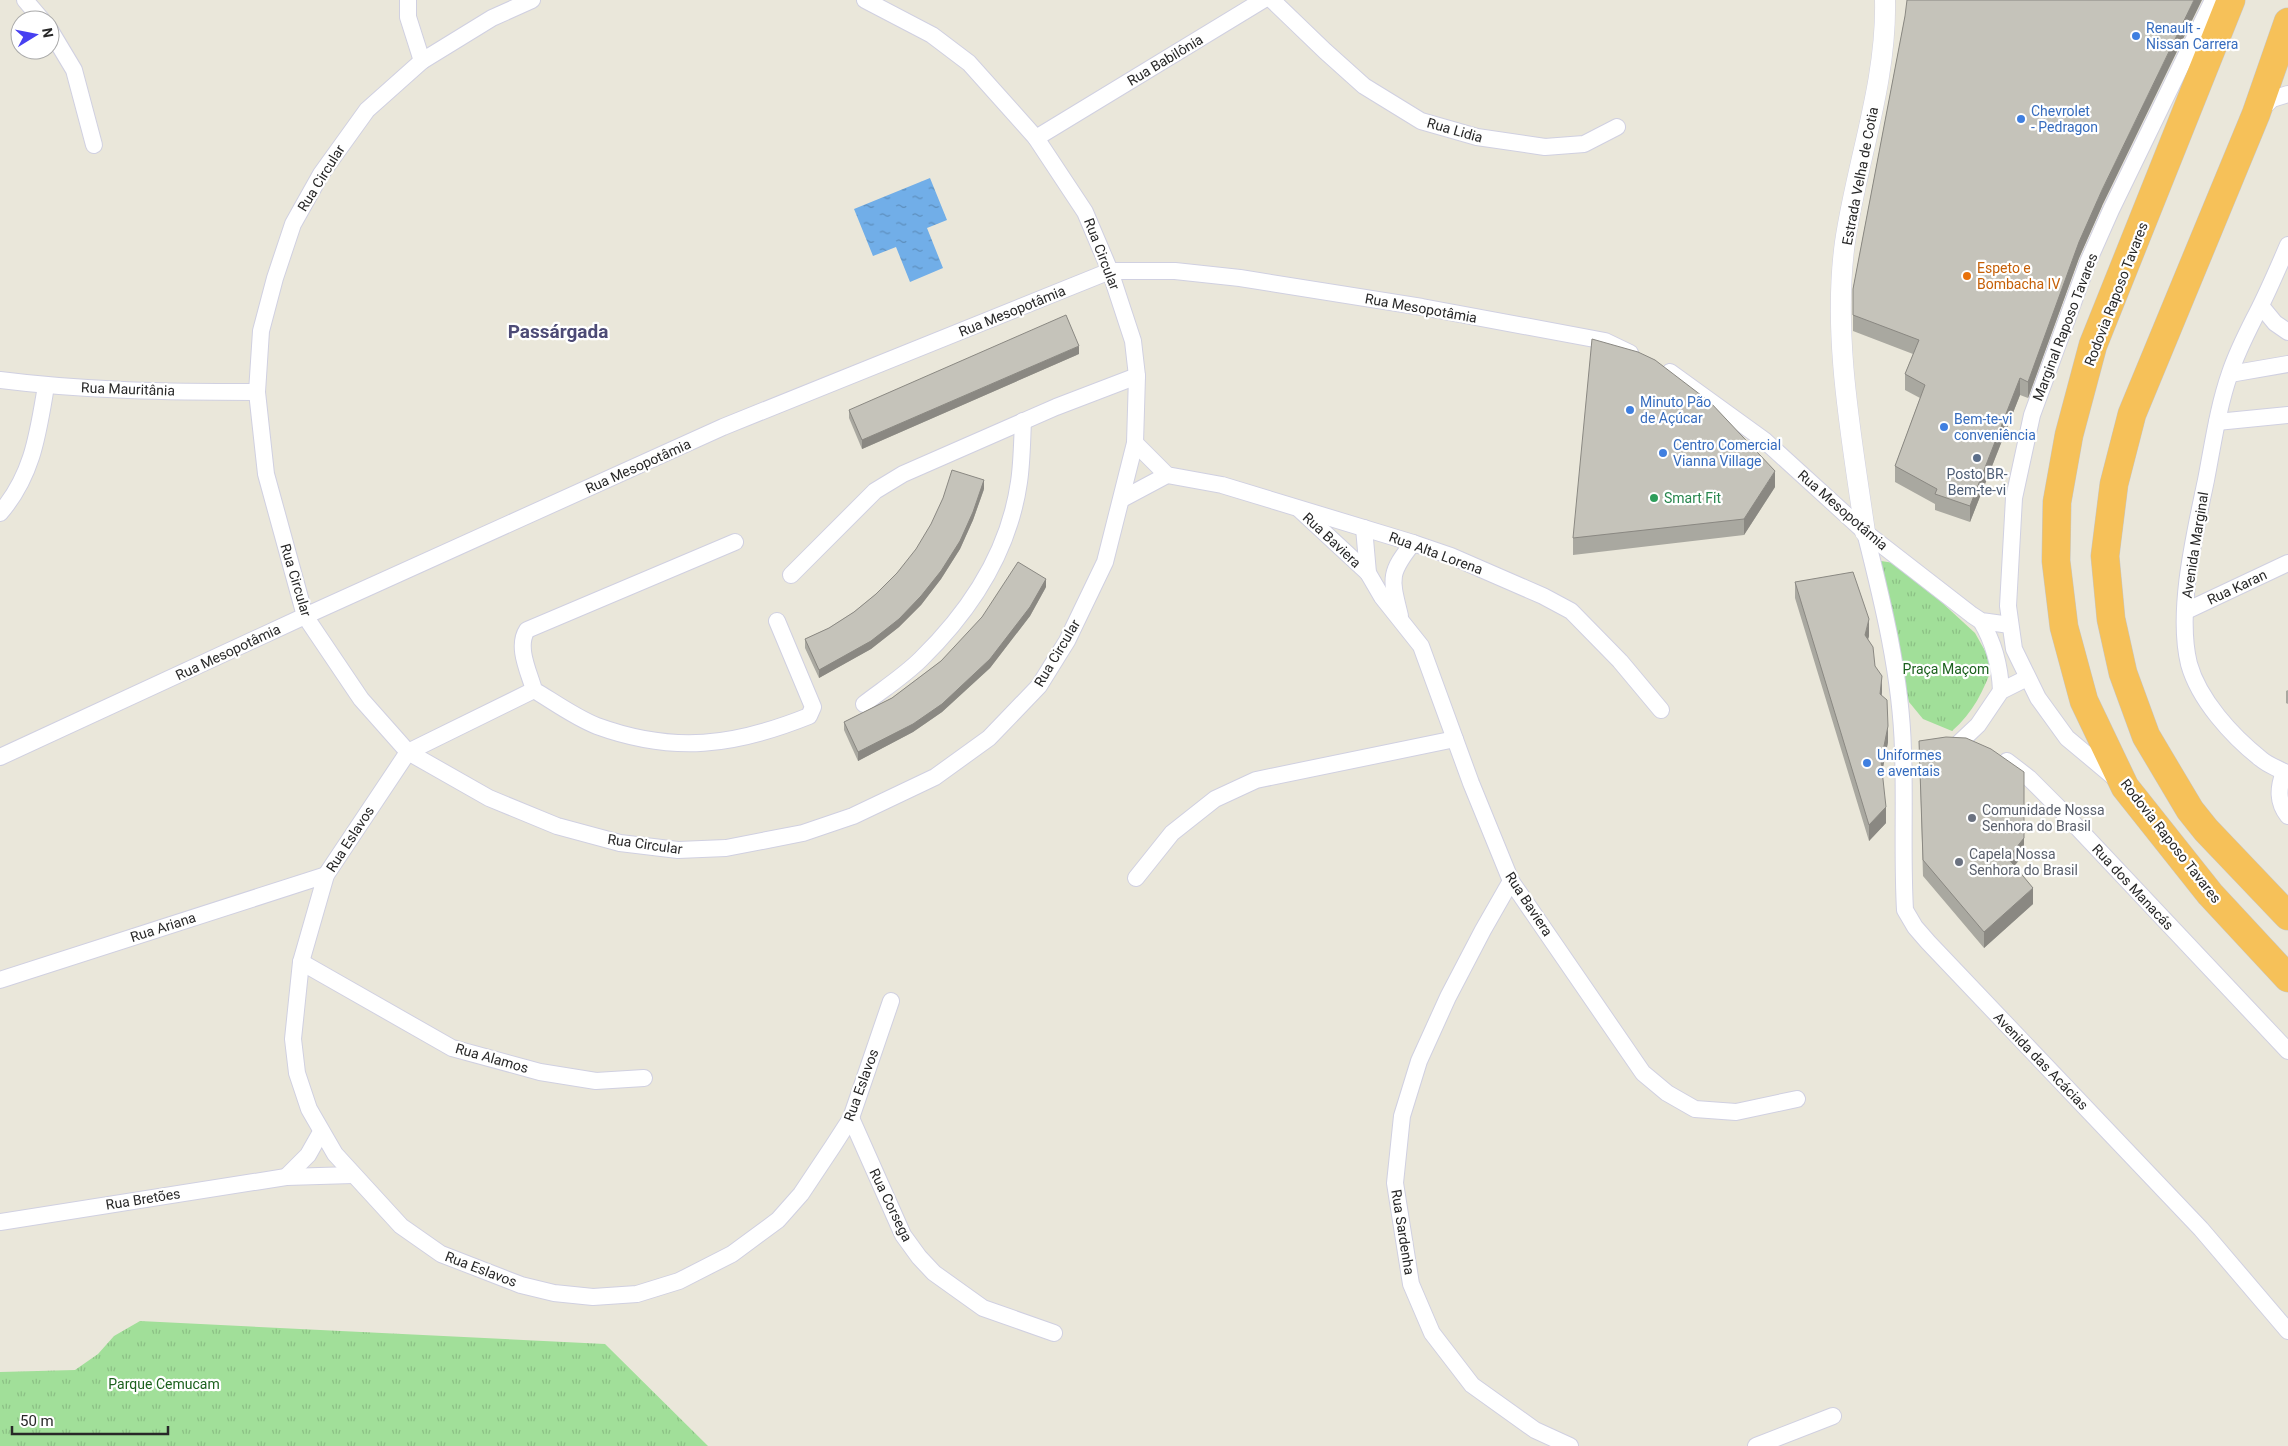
<svg xmlns="http://www.w3.org/2000/svg" width="2288" height="1446" font-family="Roboto,sans-serif">
<style>
.park{fill:url(#park-tufts)}
.water{fill:url(#water-ripples)}
.lines{fill:none;stroke-linecap:round;stroke-linejoin:round}
.minor-casing{stroke:#d0d0e1;stroke-width:18}
.tertiary-casing{stroke:#d0d0e1;stroke-width:21}
.motorway-casing{stroke:#c7c7c7;stroke-width:29}
.minor{stroke:#fff;stroke-width:16}
.tertiary{stroke:#fff;stroke-width:20}
.motorway{stroke:#f6c159;stroke-width:28}
.wall{fill:#a9a8a0}
.shaded-wall{fill:#8a8882}
.building{fill:#c5c3ba;stroke:#8a8882}
.shop-dot{fill:#3f7fe0;stroke:#fff;stroke-width:2}
.food-dot{fill:#e8710a;stroke:#fff;stroke-width:2}
.service-dot{fill:#5c6f8a;stroke:#fff;stroke-width:2}
.leisure-dot{fill:#2e9e5b;stroke:#fff;stroke-width:2}
.worship-dot{fill:#6b7280;stroke:#fff;stroke-width:2}
.labels{text-anchor:middle;stroke-width:4.5;stroke-linejoin:round;paint-order:stroke}
.shop-label{font-size:14px;fill:#366cbe;stroke:#fff;text-anchor:start}
.street-label{font-size:14px;fill:#282828;stroke:#fff}
.food-label{font-size:14px;fill:#c56008;stroke:#fff;text-anchor:start}
.service-label{font-size:14px;fill:#4e5e75;stroke:#fff}
.leisure-label{font-size:14px;fill:#27864d;stroke:#fff;text-anchor:start}
.park-label{font-size:14px;fill:#1c611e;stroke:#fff}
.worship-label{font-size:14px;fill:#5b616d;stroke:#fff;text-anchor:start}
.district-label{font-size:19px;font-weight:bold;fill:#4d4b76;stroke:#fff}
</style>
<defs>
<pattern id="park-tufts" width="24" height="20" patternUnits="userSpaceOnUse" patternTransform="scale(1.25)"><rect width="24" height="20" fill="#a1df99"/><path d="M3 7l-1-3M5 7V3M7 7l1-3M15 17l-1-3M17 17v-4M19 17l1-3" fill="none" stroke="#8bbf84"/></pattern>
<pattern id="water-ripples" width="26" height="14" patternUnits="userSpaceOnUse" patternTransform="scale(1.25)"><rect width="26" height="14" fill="#71aee8"/><path d="M2 4q2-2 4 0t4 0M15 11q2-2 4 0t4 0" fill="none" stroke="#5d8ebc"/></pattern>
</defs>
<rect width="100%" height="100%" fill="#eae7da"/>
<g class="park">
<path d="M1875,560L1900,564L1975,633L1993,665C1984,690 1973,713 1952,731L1923,719L1909,702Z"/>
<polygon points="140,1321 605,1344 708,1446 0,1446 0,1372 75,1370 98,1354 114,1336"/>
</g>
<polygon class="water" points="930,178 947,220 927,228 943,268 910,282 896,247 873,256 854,209"/>
<g class="lines">
<defs>
<g id="minor">
<polyline points="25,0 42,20"/>
<polyline points="408,0 408,17 422,61"/>
<polyline points="532,0 492,18 422,61 367,110 321,174 293,224 275,278 261,331 257,392 266,474 305,616 361,699 408,752 489,798 557,826 620,843 678,850 726,848 803,833 853,816 935,777 989,738 1039,686 1067,641 1105,562 1135,443 1137,376 1133,341 1110,271 1085,212 1036,138 969,63 932,35 865,0"/>
<polyline points="1272,0 1325,51 1364,86 1421,121 1477,137 1545,147 1584,144 1617,127"/>
<polyline points="50,30 74,70 94,145"/>
<polyline points="2260,111 2272,99 2288,94"/>
<polyline points="1036,138 1263,0"/>
<polyline points="2261,306 2275,323 2288,332"/>
<polyline points="1670,372 1764,440 1865,532 1972,615 1981,621 2010,625"/>
<polyline points="2230,374 2288,364"/>
<path d="M0,380C85,391 171,392 257,392"/>
<polyline points="2217,422 2288,415"/>
<polyline points="1135,443 1167,475 1222,485 1413,543 1451,556 1543,596 1571,611 1620,661 1661,710"/>
<polyline points="1122,499 1167,475"/>
<polyline points="1300,510 1368,573"/>
<path d="M0,513C33,475 38,433 46,386"/>
<polyline points="1364,528 1368,573 1382,597 1421,646 1471,783 1511,881 1643,1073 1667,1093 1695,1109 1736,1112 1797,1099"/>
<path d="M1865,532C1883,603 1901,676 1903,750C1905,803 1902,857 1905,910L1915,927L1928,942L2201,1229L2288,1331"/>
<path d="M735,542L527,630C516,647 529,672 534,690C554,702 576,718 597,726C674,754 734,746 809,716L813,707L777,621"/>
<polyline points="791,575 875,491 903,474 1056,407 1137,376"/>
<polyline points="2186,611 2288,563"/>
<path d="M1400,616C1391,579 1388,574 1413,543"/>
<path d="M1981,621C1994,643 2000,665 2001,691"/>
<path d="M864,704C882,690 904,676 921,659C970,611 1009,552 1019,482C1022,462 1022,441 1023,421"/>
<polyline points="1959,743 1978,725 2001,691 2027,678"/>
<polyline points="408,752 326,875 301,962 293,1039 297,1073 309,1109 335,1154 401,1226 441,1254 521,1285 554,1293 593,1297 637,1294 679,1281 732,1254 778,1220 801,1194 833,1146 851,1118 891,1001"/>
<polyline points="408,752 534,690"/>
<polyline points="0,757 305,616 723,427 1110,271 1175,271 1240,278 1422,307 1605,341 1630,353"/>
<polyline points="2007,761 2029,778 2059,808 2288,1051"/>
<path d="M2284,772C2277,768 2268,765 2261,759C2232,736 2199,700 2189,664C2176,611 2195,533 2206,480C2213,444 2218,407 2230,373C2238,349 2249,329 2260,307C2270,287 2279,266 2288,245"/>
<path d="M2284,772C2278,788 2277,802 2288,816"/>
<polyline points="2116,779 2067,738 2038,698 2014,649 2008,606 2014,498 2032,415 2088,262 2111,210 2213,0"/>
<polyline points="1136,878 1172,833 1215,799 1256,780 1455,739"/>
<polyline points="1511,881 1483,930 1448,997 1419,1061 1402,1116 1395,1183 1411,1284 1432,1333 1472,1385 1535,1430 1570,1446"/>
<polyline points="301,962 452,1048 540,1072 596,1081 644,1078"/>
<polyline points="0,980 326,875"/>
<polyline points="851,1118 903,1235 919,1257 934,1273 983,1308 1054,1333"/>
<polyline points="286,1177 308,1155 321,1132"/>
<polyline points="0,1222 286,1177 353,1175"/>
<polyline points="1756,1446 1833,1416"/>
</g>
<path id="tertiary" d="M1865,532C1852,439 1832,336 1845,242C1857,161 1887,82 1885,0"/>
<g id="motorway">
<polyline points="2231,0 2093,345 2069,435 2057,502 2056,561 2064,627 2084,701 2125,787 2210,894 2288,978"/>
<polyline points="2288,22 2256,114 2132,414 2114,484 2105,556 2111,619 2123,673 2146,736 2190,810 2206,830 2288,916"/>
</g>
</defs>
<use href="#minor" class="minor-casing"/>
<use href="#tertiary" class="tertiary-casing"/>
<use href="#motorway" class="motorway-casing"/>
<use href="#minor" class="minor"/>
<use href="#tertiary" class="tertiary"/>
<use href="#motorway" class="motorway"/>
</g>
<g class="wall">
<polygon points="1905,16 2102,206 2079,258 2028,398 2020,395 1970,522 1935,510 1935,504 1895,482 1895,466 1920,398 1905,390 1905,374 1913,354 1853,331 1853,289"/>
<polygon points="1079,354 862,449 849,418 849,410"/>
<polygon points="1775,487 1744,535 1573,555 1573,538"/>
<polygon points="984,489 973,520 960,549 941,579 921,605 899,627 871,649 819,678 805,648 805,639 829,628 854,612 876,594"/>
<polygon points="1795,582 1869,636 1868,639 1882,692 1881,696 1888,742 1882,772 1886,823 1869,841 1795,598"/>
<polygon points="1046,587 1030,616 990,668 942,712 913,732 858,761 844,730 844,722 892,698 941,661"/>
<polygon points="2288,690 2288,704 2286,703 2286,691"/>
<polygon points="1919,741 2024,854 2014,866 2033,904 1984,948 1923,876"/>
</g>
<g class="shaded-wall">
<polygon points="2194,0 2202,0 2102,206 2079,258 2028,398 2028,382 2079,242 2102,190"/>
<polygon points="1079,346 1079,354 862,449 862,440"/>
<polygon points="2020,378 2020,395 1970,522 1970,506"/>
<polygon points="1775,471 1775,487 1744,535 1744,519"/>
<polygon points="984,480 984,489 973,520 960,549 941,579 921,605 899,627 871,649 819,678 819,670"/>
<polygon points="1046,579 1046,587 1030,616 990,668 942,712 913,732 858,761 858,752"/>
<polygon points="1869,619 1869,636 1865,651 1865,635"/>
<polygon points="1882,676 1882,692 1880,711 1880,694"/>
<polygon points="1888,726 1888,742 1881,778 1881,761"/>
<polygon points="2024,772 2024,854 2008,874 2008,858"/>
<polygon points="1886,807 1886,823 1869,841 1869,825"/>
<polygon points="2033,888 2033,904 1984,948 1984,932"/>
</g>
<g class="building">
<polygon points="1907,0 2194,0 2102,190 2079,242 2028,382 2020,378 1970,506 1935,494 1937,489 1895,466 1925,385 1905,374 1919,340 1853,315 1853,289 1905,16"/>
<polygon points="1066,315 1079,346 862,440 849,410"/>
<polygon points="1592,339 1638,352 1655,360 1710,402 1775,471 1744,519 1573,538"/>
<polygon points="952,470 984,480 973,512 960,541 941,571 921,596 899,619 871,641 819,670 805,639 829,628 854,612 876,594 897,573 916,549 931,524 943,498"/>
<polygon points="1018,562 1046,579 1030,607 990,659 942,704 913,724 858,752 844,722 892,698 941,661 982,617"/>
<polygon points="1853,572 1869,619 1865,635 1873,647 1875,666 1882,676 1880,694 1887,700 1888,726 1881,761 1886,807 1869,825 1795,582"/>
<polygon points="1946,737 1966,738 1991,749 2024,772 2024,838 2008,858 2033,888 1984,932 1923,860 1919,741"/>
</g>
<g class="shop-dot">
<circle cx="2136" cy="36" r="5"/>
<circle cx="2021" cy="119" r="5"/>
<circle cx="1630" cy="410" r="5"/>
<circle cx="1944" cy="427" r="5"/>
<circle cx="1663" cy="453" r="5"/>
<circle cx="1867" cy="763" r="5"/>
</g>
<circle class="food-dot" cx="1967" cy="276" r="5"/>
<circle class="service-dot" cx="1977" cy="458" r="5"/>
<circle class="leisure-dot" cx="1654" cy="498" r="5"/>
<g class="worship-dot">
<circle cx="1972" cy="818" r="5"/>
<circle cx="1959" cy="862" r="5"/>
</g>
<g class="labels">
<g class="shop-label">
<text x="2146" y="33">Renault -<tspan x="2146" dy="16">Nissan Carrera</tspan></text>
<text x="2031" y="116">Chevrolet<tspan x="2031" dy="16">- Pedragon</tspan></text>
<text x="1640" y="407">Minuto Pão<tspan x="1640" dy="16">de Açúcar</tspan></text>
<text x="1954" y="424">Bem-te-vi<tspan x="1954" dy="16">conveniência</tspan></text>
<text x="1673" y="450">Centro Comercial<tspan x="1673" dy="16">Vianna Village</tspan></text>
<text x="1877" y="760">Uniformes<tspan x="1877" dy="16">e aventais</tspan></text>
</g>
<g class="street-label">
<text transform="translate(1165 60) rotate(-31)" y="5">Rua Babilônia</text>
<text transform="translate(1455 130) rotate(16)" y="5">Rua Lidia</text>
<text transform="translate(1860 176) rotate(-79)" y="5">Estrada Velha de Cotia</text>
<text transform="translate(321 178) rotate(-58)" y="5">Rua Circular</text>
<text transform="translate(1102 254) rotate(69)" y="5">Rua Circular</text>
<text transform="translate(2116 294) rotate(-69)" y="5">Rodovia Raposo Tavares</text>
<text transform="translate(1421 308) rotate(10)" y="5">Rua Mesopotâmia</text>
<text transform="translate(1012 311) rotate(-22)" y="5">Rua Mesopotâmia</text>
<text transform="translate(2065 327) rotate(-69)" y="5">Marginal Raposo Tavares</text>
<text transform="translate(128 389) rotate(2)" y="5">Rua Mauritânia</text>
<text transform="translate(638 466) rotate(-24)" y="5">Rua Mesopotâmia</text>
<text transform="translate(1843 510) rotate(41)" y="5">Rua Mesopotâmia</text>
<text transform="translate(1332 540) rotate(43)" y="5">Rua Baviera</text>
<text transform="translate(2195 545) rotate(-81)" y="5">Avenida Marginal</text>
<text transform="translate(1436 553) rotate(20)" y="5">Rua Alta Lorena</text>
<text transform="translate(296 580) rotate(73)" y="5">Rua Circular</text>
<text transform="translate(2237 587) rotate(-25)" y="5">Rua Karan</text>
<text transform="translate(228 652) rotate(-25)" y="5">Rua Mesopotâmia</text>
<text transform="translate(1057 653) rotate(-59)" y="5">Rua Circular</text>
<text transform="translate(350 839) rotate(-57)" y="5">Rua Eslavos</text>
<text transform="translate(2171 841) rotate(52)" y="5">Rodovia Raposo Tavares</text>
<text transform="translate(645 844) rotate(8)" y="5">Rua Circular</text>
<text transform="translate(2133 887) rotate(47)" y="5">Rua dos Manacás</text>
<text transform="translate(1529 904) rotate(57)" y="5">Rua Baviera</text>
<text transform="translate(163 927) rotate(-18)" y="5">Rua Ariana</text>
<text transform="translate(492 1058) rotate(16)" y="5">Rua Alamos</text>
<text transform="translate(2041 1061) rotate(46)" y="5">Avenida das Acácias</text>
<text transform="translate(861 1085) rotate(-70)" y="5">Rua Eslavos</text>
<text transform="translate(143 1199) rotate(-9)" y="5">Rua Bretões</text>
<text transform="translate(891 1205) rotate(64)" y="5">Rua Corsega</text>
<text transform="translate(1403 1232) rotate(81)" y="5">Rua Sardenha</text>
<text transform="translate(481 1269) rotate(21)" y="5">Rua Eslavos</text>
</g>
<g class="food-label">
<text x="1977" y="273">Espeto e<tspan x="1977" dy="16">Bombacha IV</tspan></text>
</g>
<g class="service-label">
<text x="1977" y="479">Posto BR-<tspan x="1977" dy="16">Bem-te-vi</tspan></text>
</g>
<g class="leisure-label">
<text x="1664" y="503">Smart Fit</text>
</g>
<g class="park-label">
<text x="1946" y="674">Praça Maçom</text>
<text x="164" y="1389">Parque Cemucam</text>
</g>
<g class="worship-label">
<text x="1982" y="815">Comunidade Nossa<tspan x="1982" dy="16">Senhora do Brasil</tspan></text>
<text x="1969" y="859">Capela Nossa<tspan x="1969" dy="16">Senhora do Brasil</tspan></text>
</g>
<g class="district-label">
<text x="558" y="338">Passárgada</text>
</g>
</g>
<g transform="translate(35 35) rotate(80)"><circle r="24" fill="#ffffff" stroke="#a9a9a9"/>
<path d="M0-4L9 19L0 12L-9 19Z" fill="#4740f1"/>
<text y="-8" font-size="14" font-weight="bold" text-anchor="middle" fill="#282828">N</text>
</g>
<path d="M12 1426v8h156v-8" fill="none" stroke="#282828" stroke-width="2.5"/>
<text x="20" y="1426" font-size="15" fill="#282828" stroke="#ffffff" stroke-width="4" paint-order="stroke">50 m</text>
</svg>
